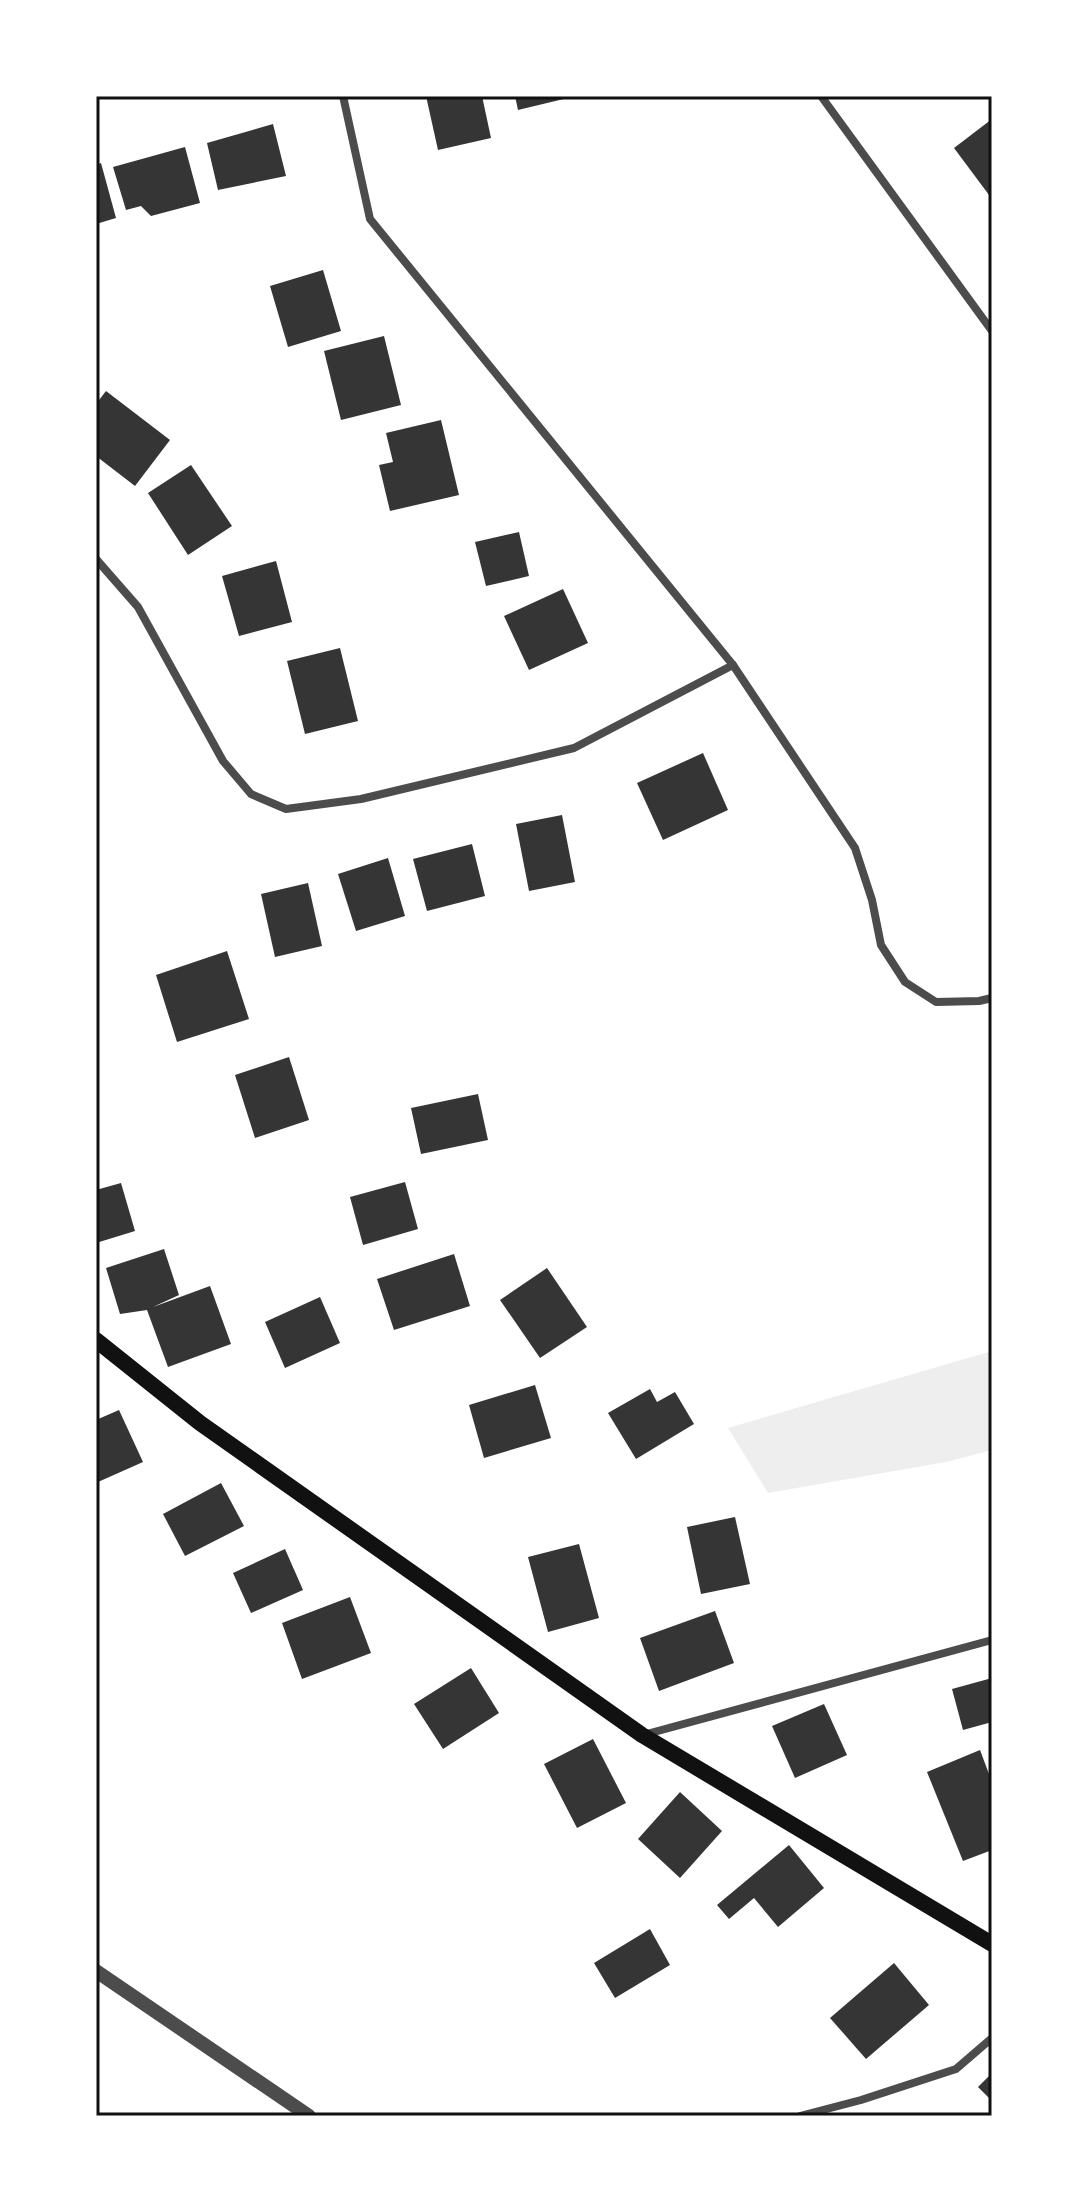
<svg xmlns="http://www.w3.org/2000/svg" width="1088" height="2212" font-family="Figtree,sans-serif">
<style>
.green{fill:#eee}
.building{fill:#353535}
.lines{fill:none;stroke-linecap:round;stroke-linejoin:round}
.minor{stroke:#4c4c4c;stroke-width:8}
.tertiary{stroke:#4c4c4c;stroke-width:14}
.secondary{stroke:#111;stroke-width:16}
.neatline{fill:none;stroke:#111;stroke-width:3}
</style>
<rect width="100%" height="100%" fill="#fff"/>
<polygon class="green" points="992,1351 992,1450 946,1462 768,1493 728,1428"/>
<g class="building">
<polygon points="426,96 482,96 491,138 438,150"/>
<polygon points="515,96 572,96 572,97 518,110"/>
<polygon points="992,119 992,199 954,148"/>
<polygon points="273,124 286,176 218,190 207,143"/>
<polygon points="185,147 200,203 151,216 141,206 126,210 113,167"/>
<polygon points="101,163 116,218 96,224 96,165"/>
<polygon points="323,270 341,331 288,347 270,286"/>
<polygon points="384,336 401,405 341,420 324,351"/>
<polygon points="106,391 170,440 135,486 96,456 96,404"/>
<polygon points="441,420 459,495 390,511 379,465 393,462 386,433"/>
<polygon points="191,465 232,526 188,555 148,493"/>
<polygon points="519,532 529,576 486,586 475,542"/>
<polygon points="276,561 292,622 239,636 222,576"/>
<polygon points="563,589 588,643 529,670 504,616"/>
<polygon points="340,648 358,721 305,734 287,661"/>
<polygon points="703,753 728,810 663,840 637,783"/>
<polygon points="562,815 575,882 529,891 516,824"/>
<polygon points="472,844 485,896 427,911 413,859"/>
<polygon points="388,858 405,916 356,931 338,874"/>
<polygon points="308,883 322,946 275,957 261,894"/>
<polygon points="227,951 249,1019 177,1042 156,975"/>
<polygon points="289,1057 309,1120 255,1138 235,1075"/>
<polygon points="478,1094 488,1140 421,1154 411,1108"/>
<polygon points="405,1182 418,1229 363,1245 350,1197"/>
<polygon points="121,1183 135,1231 96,1243 96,1190"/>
<polygon points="164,1249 179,1295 153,1307 210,1286 231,1344 168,1367 147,1310 120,1314 106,1268"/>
<polygon points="454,1254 470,1306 394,1330 377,1279"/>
<polygon points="547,1268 587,1327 540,1358 500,1300"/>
<polygon points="320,1297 340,1343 285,1368 265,1322"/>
<polygon points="535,1385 551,1438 484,1458 469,1405"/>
<polygon points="650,1389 657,1402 675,1392 694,1424 636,1459 608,1413"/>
<polygon points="119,1410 143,1462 98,1482 96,1477 96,1420"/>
<polygon points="221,1483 244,1526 185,1556 163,1514"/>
<polygon points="735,1517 750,1584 701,1594 687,1527"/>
<polygon points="579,1544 599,1618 548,1632 528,1557"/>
<polygon points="285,1549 303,1590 251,1613 233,1573"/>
<polygon points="350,1597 371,1653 302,1679 282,1623"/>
<polygon points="715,1611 734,1663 659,1691 640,1638"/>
<polygon points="471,1668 499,1713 443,1749 414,1704"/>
<polygon points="992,1678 992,1722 963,1730 952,1689"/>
<polygon points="824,1704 847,1755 795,1778 772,1726"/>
<polygon points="593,1739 626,1803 577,1828 544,1764"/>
<polygon points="980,1750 992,1782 992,1850 963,1861 927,1772"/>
<polygon points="680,1792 722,1831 680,1878 638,1839"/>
<polygon points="789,1845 824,1888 778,1927 754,1898 729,1919 717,1905"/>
<polygon points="650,1929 670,1965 615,1998 594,1963"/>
<polygon points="894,1963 929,2005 866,2059 830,2018"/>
<polygon points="992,2073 992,2101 978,2087"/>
</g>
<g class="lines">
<g class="minor">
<polyline points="343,96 370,219 733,665 855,848 872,900 881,945 905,982 936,1002 979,1001 992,998"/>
<polyline points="821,96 992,331"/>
<polyline points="96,559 138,607 223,761 251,794 286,809 361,799 574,748 733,665"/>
<polyline points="643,1735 992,1640"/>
<polyline points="800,2116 861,2100 956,2069 992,2038"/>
</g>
<polyline class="tertiary" points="96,1971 309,2116"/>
<polyline class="secondary" points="96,1340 200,1423 642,1735 992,1944"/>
</g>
<rect width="1088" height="2212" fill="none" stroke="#ffffff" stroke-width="196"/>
<rect x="98" y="98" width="892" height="2016" class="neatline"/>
</svg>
